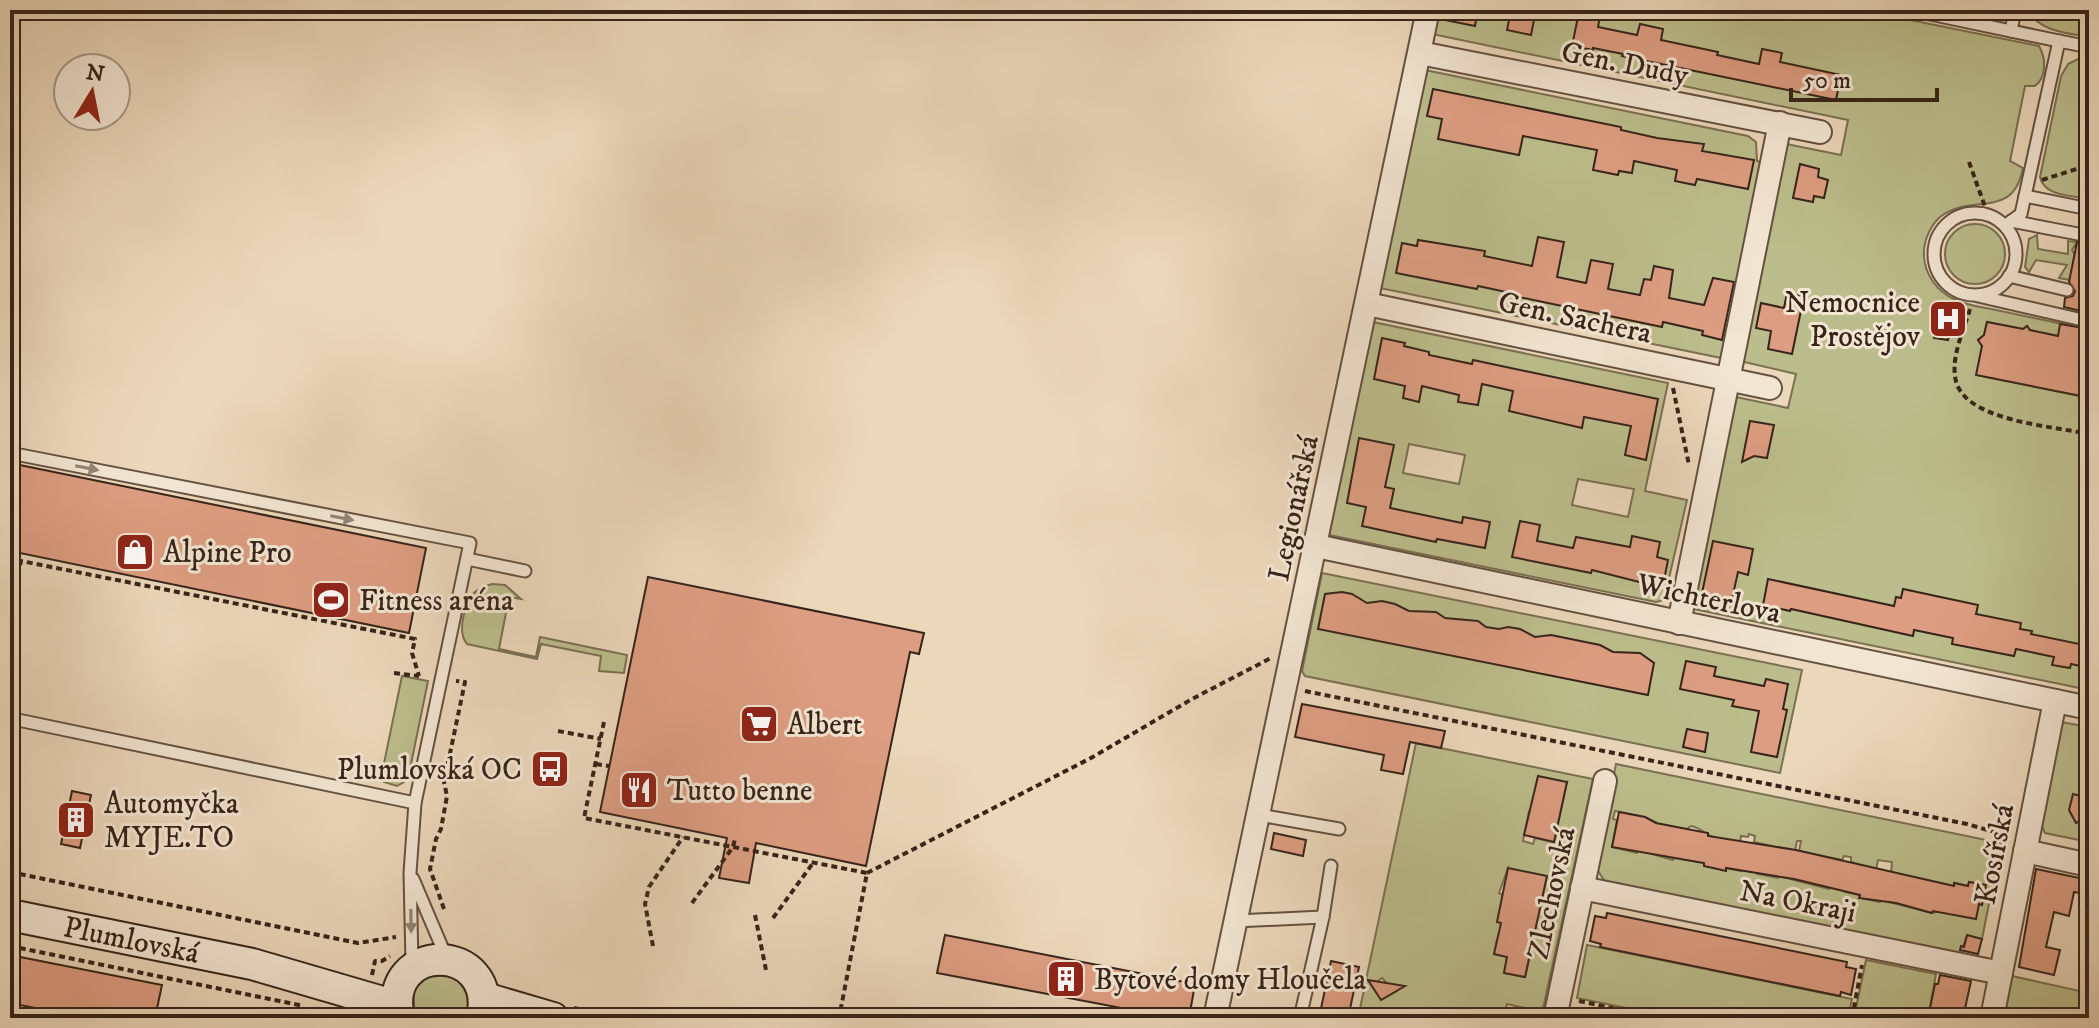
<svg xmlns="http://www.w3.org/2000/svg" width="2099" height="1028" font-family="'IM FELL DW Pica',serif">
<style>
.green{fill:#bcbd8c;stroke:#7a7052;stroke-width:2;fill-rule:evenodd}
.building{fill:#dd9d82;stroke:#372419;stroke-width:2}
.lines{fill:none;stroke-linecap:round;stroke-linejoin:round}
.service-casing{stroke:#645141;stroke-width:15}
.minor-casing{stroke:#645141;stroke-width:26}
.secondary-casing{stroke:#372419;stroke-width:34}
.path{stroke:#372419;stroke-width:4;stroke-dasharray:6 4;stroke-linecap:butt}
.service{stroke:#f2e5d2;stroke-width:11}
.minor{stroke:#f2e5d2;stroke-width:22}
.secondary{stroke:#f2e5d2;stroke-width:30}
.oneway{fill:#948476}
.labels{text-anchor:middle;stroke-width:6;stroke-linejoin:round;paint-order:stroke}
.street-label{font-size:30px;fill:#372419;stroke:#f2e5d2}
.poi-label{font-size:30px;fill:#372419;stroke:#f2e5d2;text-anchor:start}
</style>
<rect width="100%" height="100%" fill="#ebd7ba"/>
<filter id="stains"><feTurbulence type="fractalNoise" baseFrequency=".0025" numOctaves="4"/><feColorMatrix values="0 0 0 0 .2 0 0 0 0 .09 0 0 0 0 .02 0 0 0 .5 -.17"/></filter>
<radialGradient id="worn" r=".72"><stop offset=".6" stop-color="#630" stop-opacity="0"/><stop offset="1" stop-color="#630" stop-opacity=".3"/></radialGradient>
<g class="green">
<path d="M1437,10H1861L2039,46C2046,58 2047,77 2035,86H2025L2010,161L2023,168C2013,221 1972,192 1940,217C1930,226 1923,242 1924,256C1925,275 1937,291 1954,299C1967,306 1983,307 1996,310C2025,316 2053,322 2082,328L2089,343L2030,330L2027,326L2023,329L1987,322L1984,335L1978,340L1982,346L1977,375L2089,398V690L1694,609L1692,605L1736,397L1788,408L1796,374L1740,361L1784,148L1787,144L1841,155L1848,120L1432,34Z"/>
<path d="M2027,10H2089V37C2066,33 2041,32 2027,10Z"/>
<path d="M2084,56H2089V195L2086,199C2070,195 2044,196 2040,177L2061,76L2068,64Z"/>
<polygon points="1425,70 1748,136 1756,142 1757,161 1765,163 1726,359 1380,288"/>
<circle cx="1975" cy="254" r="30"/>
<polygon points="2037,235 2038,249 2068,254 2068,241 2077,242 2072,250 2075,255 2070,280 2059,278 2067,265 2036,260 2029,272 2025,267 2029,239"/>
<path d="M1373,322L1668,383L1645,491L1687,500L1664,600L1656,602L1329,535ZM1409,444L1465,455L1459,484L1403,473ZM1578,479L1634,489L1628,517L1572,505Z"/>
<polygon points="1322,573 1802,670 1780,773 1305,676 1302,671"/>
<path d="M492,584L505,585L521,599L509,597L499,649L536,657L540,637L627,655L624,673L599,671L601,656L541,644L537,659L467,644C457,633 464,604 474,593C479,588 485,586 492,584Z"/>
<polygon points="402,676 428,681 409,774 404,782 397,786 384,782 382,773"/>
<polygon points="2061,722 2089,727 2089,842 2045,833 2040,822"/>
<path d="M1416,743L1593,779L1541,1018H1532L1533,1010L1507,1004L1503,1018H1358ZM1567,782L1554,842L1535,838L1533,844L1523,841L1529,811ZM1508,868L1524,928L1497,922L1503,895L1499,893ZM1497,939L1532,947L1525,977L1504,973L1507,957L1494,954ZM1382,978L1395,992L1381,1000L1372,985Z"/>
<path d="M1616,764L2001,843L1982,939L1967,936L1958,959L1609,888L1595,866ZM1615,811L1644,817L1656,822L1655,825L1684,831L1691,826C1701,828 1705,834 1713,837C1721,840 1732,841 1740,842L1741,836L1748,837L1749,834L1755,836L1754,842L1795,851L1797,841H1801L1799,851L1842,860L1844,856L1851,857V862L1876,870L1878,860L1892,862L1891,873L1954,886L1955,883L1968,886L1969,882L1985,885L1982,904L1932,913L1881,900L1880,902L1860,898V895L1845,892V889L1830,886L1829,889L1779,876L1778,878L1757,874V871L1742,868L1741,871L1726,868L1725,870L1704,866V863L1674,858L1673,860L1638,850L1637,853L1612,847L1617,820L1613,819Z"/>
<polygon points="1587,945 1852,999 1848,1018 1676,1018 1577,998"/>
<polygon points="1866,960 1936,974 1928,1018 1854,1018"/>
<polygon points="450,972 470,989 468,1018 415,1018 413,988 425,975"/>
<polygon points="2012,976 2084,992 2076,1018 2003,1018"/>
</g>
<g class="building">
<polygon points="1442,10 1478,10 1475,26 1440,19"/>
<polygon points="1511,10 1536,10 1531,35 1507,30"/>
<polygon points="1579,12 1600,16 1598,27 1637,35 1640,24 1663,29 1661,40 1718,52 1717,55 1759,64 1762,49 1782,53 1780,62 1841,75 1836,100 1622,56 1623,54 1593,48 1593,50 1572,46"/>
<polygon points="1433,89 1621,127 1621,130 1657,138 1704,144 1702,151 1754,160 1748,189 1697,179 1695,185 1675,181 1677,170 1634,161 1632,173 1619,171 1618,175 1593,170 1597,150 1523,136 1519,155 1438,139 1442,119 1427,116"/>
<polygon points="1800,164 1819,169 1818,177 1828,180 1824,198 1814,196 1813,202 1793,198"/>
<polygon points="2081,221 2089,221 2089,313 2064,307 2065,298 2073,296 2075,291 2069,282 2077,242 2084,240 2086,235 2080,226"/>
<polygon points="1538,237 1564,242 1557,277 1586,283 1591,260 1613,264 1608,289 1640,295 1644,279 1651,280 1654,266 1673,270 1669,298 1704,305 1713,278 1734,282 1722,340 1702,335 1703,331 1663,322 1662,327 1505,294 1506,292 1478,286 1477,289 1396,273 1402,243 1417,246 1418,240 1467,248 1485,251 1484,256 1532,266"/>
<polygon points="1787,293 1804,296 1792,354 1768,349 1771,331 1756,328 1761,303 1784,308"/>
<polygon points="1939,310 1953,313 1948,340 1934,338"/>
<polygon points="1987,322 2023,329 2027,326 2030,330 2058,336 2060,324 2089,329 2089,394 2081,393 2081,396 1976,375 1982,346 1978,340 1984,335"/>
<polygon points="1382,338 1405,343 1404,346 1429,352 1429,355 1472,364 1473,360 1658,399 1646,460 1625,455 1631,426 1584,417 1582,428 1509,411 1513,391 1482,384 1478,405 1458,402 1459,395 1422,386 1419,402 1403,398 1405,386 1374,379"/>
<polygon points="1750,421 1774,425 1767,458 1754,456 1742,462"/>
<polygon points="1359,438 1394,445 1385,487 1394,489 1390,508 1462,523 1463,517 1490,522 1485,548 1437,539 1436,542 1362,526 1366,507 1347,503"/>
<polygon points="10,463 426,548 409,633 10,551"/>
<polygon points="1520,521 1540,525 1537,541 1573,548 1576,537 1630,547 1632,536 1660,542 1657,557 1668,560 1664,580 1648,577 1647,584 1592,570 1591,573 1512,557"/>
<polygon points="1713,541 1753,549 1748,575 1738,572 1732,599 1702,593"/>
<polygon points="648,577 924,633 919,654 910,652 866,866 756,843 749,883 719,878 727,838 600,812"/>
<polygon points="1768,579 1894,606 1896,597 1901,598 1903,589 1978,605 1976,614 2021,623 2020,629 2032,631 2031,634 2089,646 2085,667 2071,664 2070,668 2052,665 2054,657 2016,649 2014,656 1952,644 1953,638 1914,630 1913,636 1791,609 1790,611 1773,607 1761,616"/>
<polygon points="1342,592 1352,594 1367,603 1382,601 1395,604 1409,611 1436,612 1445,618 1478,621 1486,627 1499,629 1508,627 1520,629 1535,637 1551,635 1600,645 1613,652 1640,653 1654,663 1648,695 1318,629 1325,594"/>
<polygon points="1686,661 1716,667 1714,676 1764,686 1766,679 1788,684 1783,709 1787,710 1777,757 1751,752 1759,711 1732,706 1734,700 1680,689"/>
<polygon points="1302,704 1445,731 1441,748 1410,742 1403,774 1381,770 1384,755 1295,737"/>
<polygon points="1687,729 1708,733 1705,752 1683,747"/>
<polygon points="1538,776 1567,782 1554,842 1524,835"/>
<polygon points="72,791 91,795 80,848 61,844"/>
<polygon points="2073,794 2089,798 2089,815 2076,823 2069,810"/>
<polygon points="1619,812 1645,817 1656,823 1708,833 1708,836 1796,850 1954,886 1954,883 1968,886 1969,882 1986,885 1982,905 1979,904 1976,919 1933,911 1932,913 1896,903 1859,898 1860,895 1794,879 1726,868 1726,871 1704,866 1704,863 1612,847"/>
<polygon points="1274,833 1306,840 1303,856 1271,849"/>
<polygon points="1508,868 1547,876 1525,977 1504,973 1507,957 1494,954 1501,923 1497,922"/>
<polygon points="2036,869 2089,880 2089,895 2074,892 2069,916 2054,912 2046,947 2060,950 2054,975 2019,967"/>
<polygon points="1607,913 1847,962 1846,967 1856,969 1851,995 1841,992 1840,996 1600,947 1601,944 1590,941 1595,916 1606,918"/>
<polygon points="945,935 1195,984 1189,1018 1174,1018 937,973"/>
<polygon points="1967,935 1982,939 1978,954 1960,950 1961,946 1964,947"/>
<polygon points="10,955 162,985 155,1018 85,1018 10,1003"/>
<polygon points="1331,961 1359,967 1348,1018 1319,1018"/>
<polygon points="1940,975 1971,981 1963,1018 1928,1018 1935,984 1938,984"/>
<polygon points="1368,980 1405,986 1381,1000"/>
</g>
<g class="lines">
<defs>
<g id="service">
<polyline points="1911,10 2059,41 2021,214 2005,226"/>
<polyline points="2011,31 2015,10"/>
<polyline points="2059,41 2089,47"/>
<polyline points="2025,196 2084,208"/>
<circle cx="1975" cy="254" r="41"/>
<polyline points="2011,221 2078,234"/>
<polyline points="2009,276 2067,290"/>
<polyline points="1978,296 2087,321"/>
<polyline points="10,453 470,543 415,803 410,873 412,963"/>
<polyline points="467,559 525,571"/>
<polyline points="18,720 415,803"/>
<polyline points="1259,815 1339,829"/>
<polyline points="413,879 447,959"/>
<polyline points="1236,921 1323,917"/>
<polyline points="1300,1018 1323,917 1331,866"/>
</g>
<g id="minor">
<polyline points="1420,53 1820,132"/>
<polyline points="1367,304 1770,388"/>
<polyline points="1316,546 2089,708"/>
<polyline points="1679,623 1780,123"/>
<polyline points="2025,851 2089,865"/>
<polyline points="1582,888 2001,973"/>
<polyline points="1215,1018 1428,10"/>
<polyline points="1555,1018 1605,781"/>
<polyline points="1992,1018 2055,701"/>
</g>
<g id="secondary">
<path id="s1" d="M10,915L252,964L396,1006"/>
<polyline points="485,998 553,1018"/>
<path d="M399,1018C381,940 499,941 482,1018"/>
</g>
</defs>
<use href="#service" class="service-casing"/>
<use href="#minor" class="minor-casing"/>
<use href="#secondary" class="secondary-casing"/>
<g class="path">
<polyline points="1969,162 1988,215"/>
<polyline points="2042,180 2089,165"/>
<path d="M1970,309C1964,330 1952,354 1955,376C1959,421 2053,426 2089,434"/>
<polyline points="1673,388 1689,465"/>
<polyline points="10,614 21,561 415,639 412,653 419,676"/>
<polyline points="394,673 419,676"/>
<polyline points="1305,691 1967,824 2009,836"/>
<polyline points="604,722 584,818 867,873 839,1018"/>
<polyline points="558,731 601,739"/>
<polyline points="596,764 609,766"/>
<polyline points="10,872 358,943 396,937"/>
<polyline points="867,873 1091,758 1192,699 1271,658"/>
<polyline points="692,903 733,847 735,839"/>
<polyline points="444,909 430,869 436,839 441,829 447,796 444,782 465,682 456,681"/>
<polyline points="755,915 766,970"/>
<polyline points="773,918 813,863"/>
<polyline points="10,946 304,1006"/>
<polyline points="653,946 645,904 649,887 683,837"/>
<polyline points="372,975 375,961 382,961 390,956"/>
<polyline points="1579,1001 1660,1018"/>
<polyline points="574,1008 623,1018"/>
<polyline points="1852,1018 1862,965"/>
</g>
<use href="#service" class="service"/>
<use href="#minor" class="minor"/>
<use href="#secondary" class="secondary"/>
</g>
<defs><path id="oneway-solid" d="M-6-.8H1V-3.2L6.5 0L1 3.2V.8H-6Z" transform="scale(2)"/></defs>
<g class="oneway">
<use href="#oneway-solid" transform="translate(87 468) rotate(11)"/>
<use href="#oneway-solid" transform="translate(342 518) rotate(11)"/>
<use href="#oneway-solid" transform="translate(411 921) rotate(89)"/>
</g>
<defs>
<symbol id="hospital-square" viewBox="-11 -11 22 22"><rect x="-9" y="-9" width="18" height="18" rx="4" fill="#8f2418" stroke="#f2e5d2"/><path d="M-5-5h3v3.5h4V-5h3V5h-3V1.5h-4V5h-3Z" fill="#fff"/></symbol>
<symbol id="shop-square" viewBox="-11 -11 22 22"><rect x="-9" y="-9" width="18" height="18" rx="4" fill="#8f2418" stroke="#f2e5d2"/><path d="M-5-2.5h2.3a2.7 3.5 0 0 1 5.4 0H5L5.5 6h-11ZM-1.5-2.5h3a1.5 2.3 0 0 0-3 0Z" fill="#fff"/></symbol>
<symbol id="stadium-square" viewBox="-11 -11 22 22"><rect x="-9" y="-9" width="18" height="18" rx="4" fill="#8f2418" stroke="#f2e5d2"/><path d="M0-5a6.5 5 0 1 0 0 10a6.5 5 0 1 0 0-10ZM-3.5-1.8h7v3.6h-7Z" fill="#fff"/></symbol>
<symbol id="supermarket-square" viewBox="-11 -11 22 22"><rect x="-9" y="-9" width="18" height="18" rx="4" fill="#8f2418" stroke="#f2e5d2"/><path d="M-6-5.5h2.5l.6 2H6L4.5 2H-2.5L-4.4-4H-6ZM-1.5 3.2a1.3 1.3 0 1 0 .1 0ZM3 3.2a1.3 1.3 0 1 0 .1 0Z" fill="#fff"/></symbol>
<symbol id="bus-square" viewBox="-11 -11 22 22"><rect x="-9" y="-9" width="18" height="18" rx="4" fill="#8f2418" stroke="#f2e5d2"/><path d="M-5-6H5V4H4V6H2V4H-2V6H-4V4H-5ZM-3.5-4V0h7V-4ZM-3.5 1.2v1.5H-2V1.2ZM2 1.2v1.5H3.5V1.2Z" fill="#fff"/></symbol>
<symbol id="restaurant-square" viewBox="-11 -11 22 22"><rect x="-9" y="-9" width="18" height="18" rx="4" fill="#8f2418" stroke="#f2e5d2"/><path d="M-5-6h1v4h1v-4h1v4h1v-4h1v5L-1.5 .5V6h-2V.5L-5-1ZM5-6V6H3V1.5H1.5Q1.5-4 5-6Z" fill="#fff"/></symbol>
<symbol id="building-square" viewBox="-11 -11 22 22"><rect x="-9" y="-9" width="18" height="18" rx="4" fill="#8f2418" stroke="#f2e5d2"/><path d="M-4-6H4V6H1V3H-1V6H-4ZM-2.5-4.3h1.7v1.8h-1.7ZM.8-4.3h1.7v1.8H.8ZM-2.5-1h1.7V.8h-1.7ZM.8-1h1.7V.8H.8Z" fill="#fff"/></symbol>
</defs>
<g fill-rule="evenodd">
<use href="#hospital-square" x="1926" y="297" width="44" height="44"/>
<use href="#shop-square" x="113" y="530" width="44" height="44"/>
<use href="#stadium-square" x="309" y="578" width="44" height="44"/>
<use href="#supermarket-square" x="737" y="702" width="44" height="44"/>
<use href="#bus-square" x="528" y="747" width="44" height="44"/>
<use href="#restaurant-square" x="617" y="768" width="44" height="44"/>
<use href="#building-square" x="54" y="798" width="44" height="44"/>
<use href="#building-square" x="1044" y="957" width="44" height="44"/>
</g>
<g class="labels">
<g class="street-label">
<text transform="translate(1625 63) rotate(11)" y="10">Gen. Dudy</text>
<text transform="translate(1575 317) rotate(12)" y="10">Gen. Sachera</text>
<text transform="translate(1293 508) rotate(-78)" y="10">Legionářská</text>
<text transform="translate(1709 598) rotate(12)" y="10">Wichterlova</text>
<text transform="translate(1994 854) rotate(-79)" y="10">Kosířská</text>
<text transform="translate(1551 893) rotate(-78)" y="10">Zlechovská</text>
<text transform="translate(1798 901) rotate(11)" y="10">Na Okraji</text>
<text dy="10" stroke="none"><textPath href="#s1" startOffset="124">Plumlovská</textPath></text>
</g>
<g class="poi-label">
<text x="1920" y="312" text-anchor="end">Nemocnice<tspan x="1920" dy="34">Prostějov</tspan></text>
<text x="163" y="562">Alpine Pro</text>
<text x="359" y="610">Fitness aréna</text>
<text x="787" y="734">Albert</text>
<text x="522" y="779" text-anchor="end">Plumlovská OC</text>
<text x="667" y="800">Tutto benne</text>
<text x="104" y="813">Automyčka<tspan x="104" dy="34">MYJE.TO</tspan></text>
<text x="1094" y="989">Bytové domy Hloučela</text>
</g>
</g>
<rect width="2099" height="1028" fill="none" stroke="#ebd7ba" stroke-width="40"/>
<rect x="12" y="12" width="2075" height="1004" fill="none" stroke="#372419" stroke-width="4"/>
<rect x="20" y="20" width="2059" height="988" fill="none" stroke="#372419" stroke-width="2"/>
<g transform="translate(92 92) rotate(10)"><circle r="38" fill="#f2e5d2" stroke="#a79888" stroke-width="2"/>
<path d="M0-6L14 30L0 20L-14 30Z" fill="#8f2418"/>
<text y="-12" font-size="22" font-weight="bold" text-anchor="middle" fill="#372419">N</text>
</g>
<path d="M1791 88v12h146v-12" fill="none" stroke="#372419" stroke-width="4"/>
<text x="1803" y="88" font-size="24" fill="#372419" stroke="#f2e5d2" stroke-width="6" paint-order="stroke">50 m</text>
<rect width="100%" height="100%" filter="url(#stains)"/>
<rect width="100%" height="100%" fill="url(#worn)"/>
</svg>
